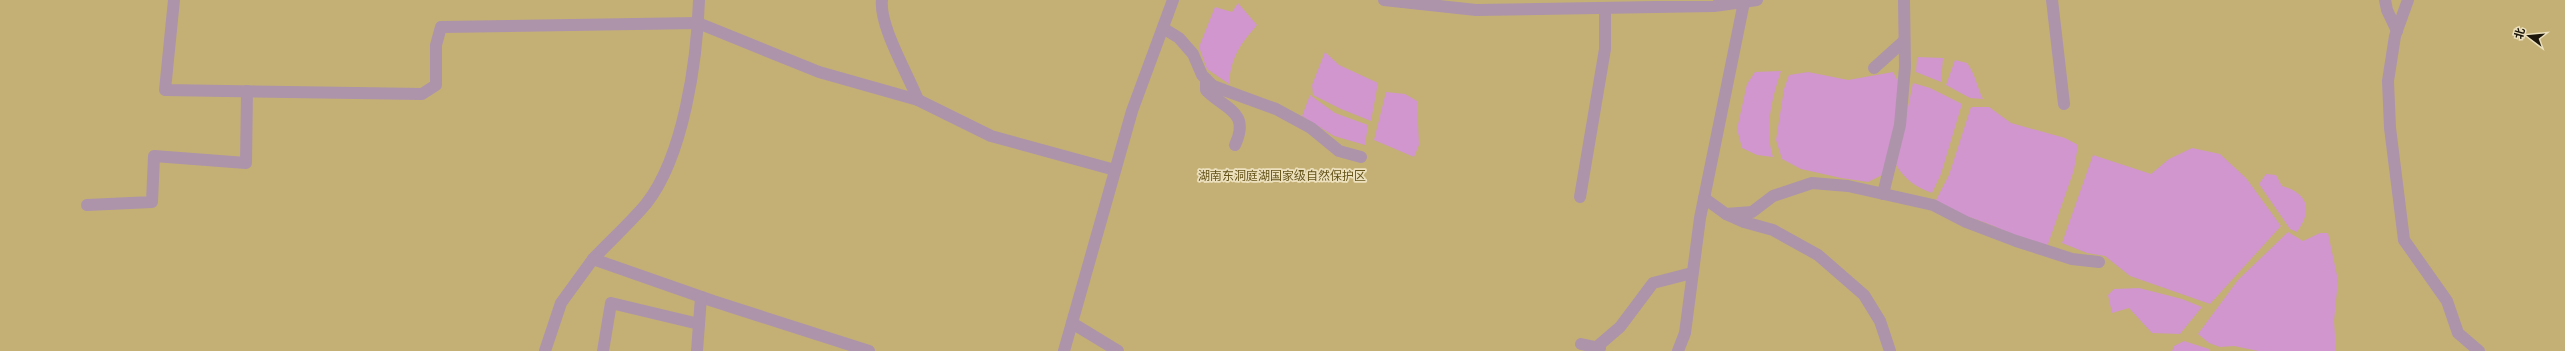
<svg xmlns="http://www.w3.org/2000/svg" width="2565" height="351" font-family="Mulish,'Noto Sans SC',sans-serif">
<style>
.green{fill:#c4b075}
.water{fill:#d096cd}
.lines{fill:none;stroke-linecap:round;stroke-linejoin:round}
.minor{stroke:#ad94ab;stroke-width:12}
.labels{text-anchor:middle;stroke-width:3.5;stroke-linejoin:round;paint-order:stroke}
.park-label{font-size:12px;fill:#645319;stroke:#ece0bd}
</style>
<rect width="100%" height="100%" fill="#ece0bd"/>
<rect class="green" x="0" y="0" width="2565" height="351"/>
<g class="water">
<path d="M1238,3L1257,25C1240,45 1231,57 1229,84L1207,69L1199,47L1215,7L1232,12Z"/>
<polygon points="1325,52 1339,65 1378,83 1371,121 1341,109 1313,95 1312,85"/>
<polygon points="1917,57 1943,58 1941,82 1916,72"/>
<path d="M1955,60L1967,63C1975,73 1977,87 1983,99L1970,98L1946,85Z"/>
<path d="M1781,71C1772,98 1764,129 1773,157L1757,155L1742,148L1737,129L1747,84L1755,72Z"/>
<polygon points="1808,72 1848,80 1893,72 1900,85 1890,156 1884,174 1868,182 1841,178 1801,169 1782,159 1776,140 1784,89 1789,75"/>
<path d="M1913,83L1930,88L1962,104L1941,174L1932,193C1916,187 1905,180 1896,165Z"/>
<polygon points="1386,92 1405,94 1417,101 1419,145 1414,157 1374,140"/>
<polygon points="1310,95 1335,113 1368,125 1365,145 1334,136 1302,116"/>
<path d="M1971,107H1989L2011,123L2065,138L2078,145L2074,170L2047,247C2025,242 2007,231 1986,223C1963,214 1957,217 1936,200L1949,175Z"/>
<polygon points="2192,148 2220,154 2246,178 2281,226 2210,304 2130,276 2105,256 2087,253 2062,243 2093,155 2151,174 2169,159"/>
<path d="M2266,174L2276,175L2282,186C2308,193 2313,210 2297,232L2290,229L2259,184Z"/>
<polygon points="2288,232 2303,241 2320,233 2328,233 2338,280 2334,321 2336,351 2258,351 2234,346 2220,347 2209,343 2198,334 2238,280"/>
<polygon points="2139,288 2182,299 2202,307 2180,334 2152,333 2129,308 2112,313 2108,295 2114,289"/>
<polygon points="2184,341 2209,349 2209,351 2172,351 2174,346"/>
</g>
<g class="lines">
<g class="minor">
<polyline points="174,0 165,90 422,94 436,85 436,45 441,27 698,23 819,72 918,100 991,136 1115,170"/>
<path d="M882,0C879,26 908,74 918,100"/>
<polyline points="1384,0 1476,10 1714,6 1757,0"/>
<polyline points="2052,0 2064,104"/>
<polyline points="2385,0 2387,10 2397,31"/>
<polyline points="2408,0 2395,36 2388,81 2390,128 2404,240 2447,301 2458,333 2479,351"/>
<polyline points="1163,28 1179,38 1193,54 1202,75 1213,86 1276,109 1311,128 1339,151 1361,157"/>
<polyline points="1874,68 1904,41"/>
<path d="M1206,79V90C1224,109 1251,111 1235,145"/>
<polyline points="1883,194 1900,125 1905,67 1904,0"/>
<polyline points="1580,197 1605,49 1605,9"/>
<polyline points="1704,198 1726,214 1744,222 1773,230 1818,255 1864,295 1880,321 1890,351"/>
<polyline points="87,205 152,202 154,156 246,163 247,91"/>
<polyline points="1726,214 1752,212 1773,196 1812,183 1848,186 1933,205 1966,222 2016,241 2072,259 2099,262"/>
<path d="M593,259C611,240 630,223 646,204C684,156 697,60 699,0"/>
<polyline points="1072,323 1118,351"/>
<polyline points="1581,344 1600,348"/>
<polyline points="545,351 561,303 593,259 713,301 869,351"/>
<polyline points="603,351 611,303 699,324"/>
<polyline points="697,351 701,297"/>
<polyline points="1064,351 1132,111 1173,0"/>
<polyline points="1592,351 1620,327 1653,283 1692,273"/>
<polyline points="1678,351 1685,333 1700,218 1744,2"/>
</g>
</g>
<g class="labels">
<g class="park-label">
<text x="1282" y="180">湖南东洞庭湖国家级自然保护区</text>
</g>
</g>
<g transform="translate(2529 36) rotate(286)" stroke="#ece0bd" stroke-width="3" paint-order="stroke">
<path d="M0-3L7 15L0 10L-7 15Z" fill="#1c170a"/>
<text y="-6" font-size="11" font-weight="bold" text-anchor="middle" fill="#1c170a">北</text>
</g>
</svg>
